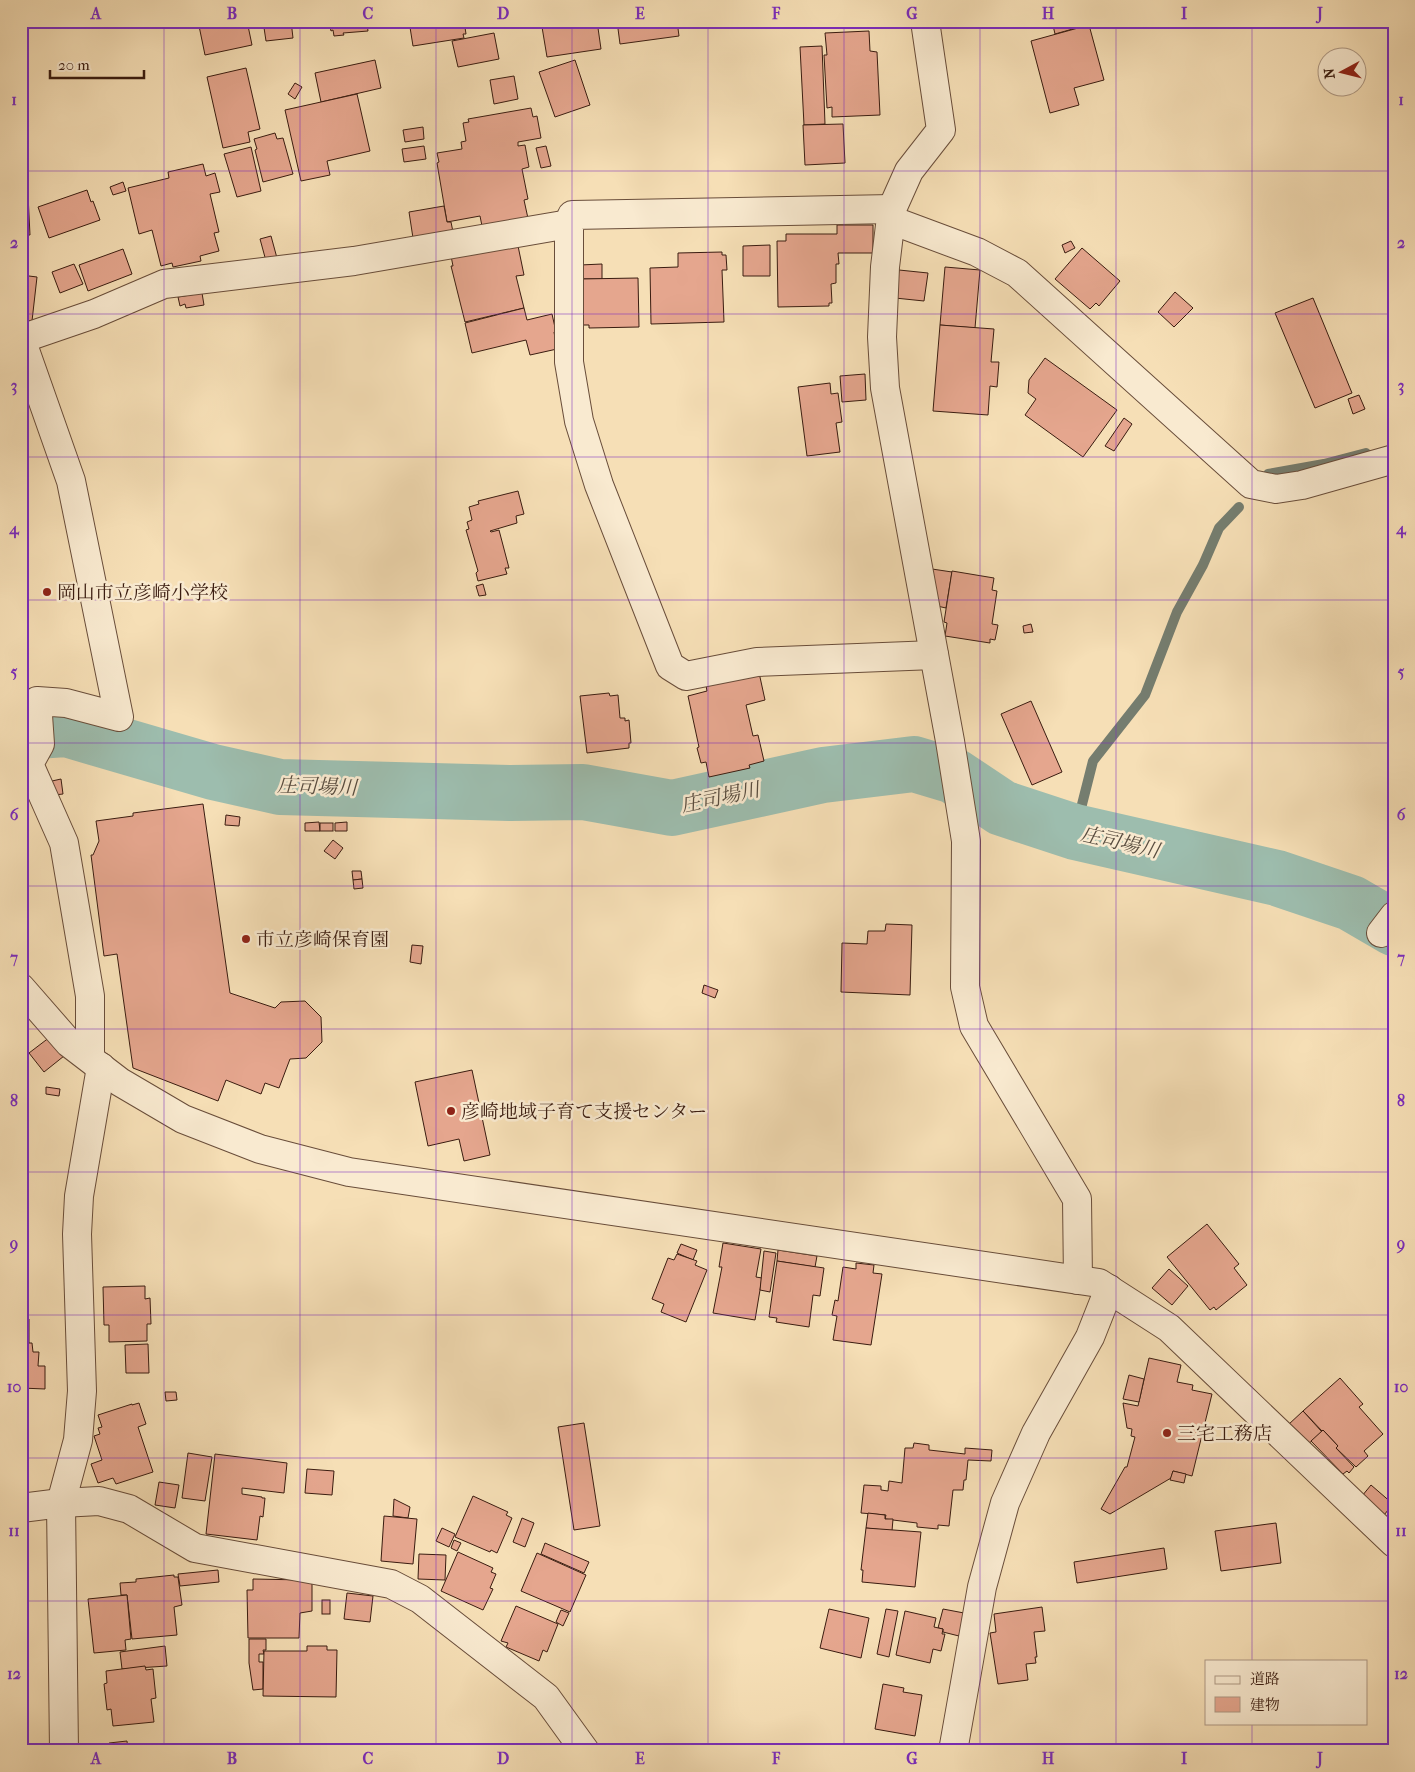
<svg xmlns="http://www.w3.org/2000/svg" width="1415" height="1772" font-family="'IM FELL French Canon','Noto Serif JP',serif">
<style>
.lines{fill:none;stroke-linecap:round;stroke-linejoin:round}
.stream{stroke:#757d6f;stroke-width:10}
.river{stroke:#9dbdae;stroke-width:56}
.building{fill:#e5a68e;stroke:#3a1c10}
.minor-casing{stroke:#694d3a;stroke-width:30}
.minor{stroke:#f9ead0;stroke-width:28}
.grid{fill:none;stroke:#7b2cbf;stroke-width:1;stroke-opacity:0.55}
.poi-dot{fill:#8f2418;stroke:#f9ead0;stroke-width:2}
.labels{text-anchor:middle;stroke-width:5;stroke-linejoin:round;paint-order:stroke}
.poi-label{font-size:19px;fill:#3a1c10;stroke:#f9ead0;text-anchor:start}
.water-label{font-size:20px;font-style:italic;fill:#584c3f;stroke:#f9ead0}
.neatline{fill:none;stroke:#7b2cbf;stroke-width:2}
.grid-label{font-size:16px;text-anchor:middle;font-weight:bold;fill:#7b2cbf}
</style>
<rect width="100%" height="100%" fill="#f6dfb6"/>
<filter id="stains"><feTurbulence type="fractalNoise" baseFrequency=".004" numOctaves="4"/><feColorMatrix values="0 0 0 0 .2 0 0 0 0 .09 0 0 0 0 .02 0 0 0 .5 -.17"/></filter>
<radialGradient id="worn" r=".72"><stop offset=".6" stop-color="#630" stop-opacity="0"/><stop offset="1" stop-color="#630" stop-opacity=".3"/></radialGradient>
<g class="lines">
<g class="stream">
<polyline points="1268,474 1324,464 1366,453"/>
<polyline points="1075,832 1093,761 1145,695 1177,612 1203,565 1219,528 1239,507"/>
</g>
<polyline class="river" points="21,732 66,729 213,772 280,787 510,793 583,792 672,808 823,775 914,764 954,776 1002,808 1075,832 1277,878 1351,903 1394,928"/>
</g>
<g class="building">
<polygon points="198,21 247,21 252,45 205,55"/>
<polygon points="263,21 291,21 293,38 266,41"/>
<polygon points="329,21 369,21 369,23 367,24 368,31 343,33 344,35 334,36 333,30 331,31"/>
<polygon points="409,21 464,21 466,34 463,34 464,38 413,46"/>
<polygon points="541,21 597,21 601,49 547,57"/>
<polygon points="599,21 614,21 614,26 600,28"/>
<polygon points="617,21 677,21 679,36 620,44"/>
<polygon points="796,21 834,21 797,28"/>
<polygon points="1052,21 1101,21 1055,34"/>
<polygon points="1089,25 1104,80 1074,88 1079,105 1050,113 1031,41"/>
<polygon points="869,31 870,51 877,52 880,115 832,117 832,107 827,108 824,55 827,55 825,33"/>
<polygon points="494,33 499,59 458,67 452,41"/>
<polygon points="822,46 825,124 804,125 800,47"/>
<polygon points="375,60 381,88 321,102 315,73"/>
<polygon points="575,60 590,105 555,117 539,72"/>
<polygon points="246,68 260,129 248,132 250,142 223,148 207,77"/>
<polygon points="514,76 518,99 494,104 490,80"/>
<polygon points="295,83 302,87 295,99 288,94"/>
<polygon points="357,94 370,151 327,161 330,175 301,181 285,110"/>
<polygon points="531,108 533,117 537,116 541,138 518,142 518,146 525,145 529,167 522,169 528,199 524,200 529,223 483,231 480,216 447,222 437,163 439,162 437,153 462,149 461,142 466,141 463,123 469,122 468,119"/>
<polygon points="843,124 845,163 805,165 803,125"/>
<polygon points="423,127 424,139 405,142 403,130"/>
<polygon points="275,133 277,139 283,138 293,174 263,182 255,150 257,149 254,139"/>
<polygon points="424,146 426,159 404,162 402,149"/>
<polygon points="546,146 551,166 541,168 536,148"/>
<polygon points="251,147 261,191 237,197 224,154"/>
<polygon points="203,164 206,176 215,173 220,192 210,194 219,232 214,233 219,251 200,256 201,261 173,267 172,263 161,266 152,230 139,234 128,188 169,178 168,172"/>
<polygon points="123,182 126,191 113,195 110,187"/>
<polygon points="87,190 91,202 93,201 100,220 49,238 38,207"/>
<polygon points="21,195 28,195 30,235 21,235"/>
<polygon points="444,206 447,222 451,222 453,232 413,238 409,212"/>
<polygon points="837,225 873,225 873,253 838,253 839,264 836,264 836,283 831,284 832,303 829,303 829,306 778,307 777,241 786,241 786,234 837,234"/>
<polygon points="271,236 277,258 266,261 260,239"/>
<polygon points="517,241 524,275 516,276 524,308 465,322 451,266 453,266 451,256"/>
<polygon points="1071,241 1075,248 1065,253 1062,245"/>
<polygon points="770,245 770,276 743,276 743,246"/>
<polygon points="1082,248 1120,281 1099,306 1096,303 1090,309 1055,279"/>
<polygon points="123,249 132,274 88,291 79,265"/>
<polygon points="722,252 722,255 726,255 727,270 722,270 724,322 651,324 650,268 678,267 678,253"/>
<polygon points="74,264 83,284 60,293 52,272"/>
<polygon points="602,264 602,279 581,279 580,265"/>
<polygon points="945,267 980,270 975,328 940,325"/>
<polygon points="899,270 928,273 924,301 895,298"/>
<polygon points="21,275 37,277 32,321 21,320"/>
<polygon points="638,278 639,327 589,328 589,325 582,325 580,279"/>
<polygon points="1175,292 1193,308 1174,327 1158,312"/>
<polygon points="202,293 204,305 186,308 185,304 180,306 178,297"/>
<polygon points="1313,298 1352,393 1315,408 1275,313"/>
<polygon points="524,308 527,320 552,314 556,332 554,332 557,349 530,355 526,340 472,353 465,323"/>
<polygon points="940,325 994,329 991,362 999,362 997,387 990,386 988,415 933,411"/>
<polygon points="1045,358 1117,410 1083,457 1025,415 1036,399 1028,393 1029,380"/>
<polygon points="865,374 866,400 842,402 840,376"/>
<polygon points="830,383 831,394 838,393 842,422 836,423 840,452 807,456 798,387"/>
<polygon points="1359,395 1365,409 1353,414 1348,399"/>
<polygon points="1124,418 1132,424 1114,451 1105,446"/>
<polygon points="518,491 524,514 516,516 517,523 490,531 491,532 499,530 509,568 505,568 507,574 478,581 476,573 478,571 466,530 469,529 467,522 472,520 469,507 479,504 478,501"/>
<polygon points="932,569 952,572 946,608 937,606"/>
<polygon points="952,571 994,578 992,590 997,591 992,624 998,625 995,640 990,639 990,643 945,636 947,623 944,622"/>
<polygon points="483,584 486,595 479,596 476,586"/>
<polygon points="1031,624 1033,632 1024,633 1023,626"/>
<polygon points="758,668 765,700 746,705 753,736 758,735 764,761 749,765 750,768 709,777 706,762 701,763 697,748 699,747 688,696 707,691 705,680"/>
<polygon points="609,693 610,696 618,695 620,718 625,718 625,721 629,720 631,743 629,743 629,748 587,753 580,696"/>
<polygon points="1031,701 1062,772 1032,785 1001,714"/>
<polygon points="61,779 63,794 54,795 52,781"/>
<polygon points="203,804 230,993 275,1008 281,1002 305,1001 321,1017 322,1042 306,1058 290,1059 279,1088 265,1083 261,1094 226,1080 218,1101 133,1068 117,954 104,956 91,855 93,855 99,841 96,821 133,816 133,813"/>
<polygon points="226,815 240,817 239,826 225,825"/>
<polygon points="319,822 320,831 305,831 305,823"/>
<polygon points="347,822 347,831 335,831 335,823"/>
<rect x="320" y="823" width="13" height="8"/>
<polygon points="333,840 343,848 335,859 324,851"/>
<polygon points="352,871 361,871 362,879 353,880"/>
<polygon points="362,879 363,888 354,889 353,880"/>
<polygon points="886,924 912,925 910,995 841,992 842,943 867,944 868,931 885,931"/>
<polygon points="412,945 423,946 421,964 410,962"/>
<polygon points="704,985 718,990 715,998 702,993"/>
<polygon points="50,1037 64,1056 44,1072 29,1053"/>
<polygon points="472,1070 490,1155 464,1161 459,1139 428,1146 415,1082"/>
<polygon points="46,1087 60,1089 59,1096 46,1094"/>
<polygon points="1207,1224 1239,1264 1234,1268 1247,1285 1216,1310 1214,1307 1210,1310 1167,1257"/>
<polygon points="723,1243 761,1249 756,1277 762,1278 755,1320 713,1313 722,1267 719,1267"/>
<polygon points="681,1244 697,1250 693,1260 677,1253"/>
<polygon points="778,1250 817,1256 815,1267 777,1261"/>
<polygon points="764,1251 776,1253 770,1292 760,1290"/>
<polygon points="677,1254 697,1261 695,1265 707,1270 686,1322 661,1312 664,1304 652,1299 668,1258 674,1260"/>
<polygon points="777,1261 824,1268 820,1296 813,1295 809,1327 776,1322 777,1318 769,1317"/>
<polygon points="856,1263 874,1265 873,1273 882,1274 871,1345 833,1340 837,1316 832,1315 835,1300 838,1301 843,1267 856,1269"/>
<polygon points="1169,1269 1188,1286 1172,1305 1152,1288"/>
<polygon points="145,1286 145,1299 150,1298 151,1324 147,1324 147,1341 109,1342 109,1325 104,1325 103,1287"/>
<polygon points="21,1319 29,1319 29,1343 32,1343 33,1352 39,1352 38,1366 45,1366 45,1389 21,1388"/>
<polygon points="148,1344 149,1373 126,1373 125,1345"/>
<polygon points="1149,1358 1181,1365 1177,1382 1193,1385 1192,1390 1212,1394 1192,1476 1173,1471 1171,1478 1110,1514 1101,1509 1125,1467 1127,1467 1135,1437 1131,1436 1132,1429 1127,1428 1123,1403 1138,1406"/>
<polygon points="1129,1375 1144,1379 1139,1402 1123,1399"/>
<polygon points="1340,1378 1363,1404 1359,1407 1383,1434 1364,1451 1368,1456 1356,1467 1336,1448 1338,1446 1323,1430 1322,1431 1303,1411"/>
<polygon points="165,1392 176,1392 177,1400 166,1401"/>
<polygon points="139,1403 146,1424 138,1427 153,1472 116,1484 113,1478 98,1483 91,1464 102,1460 94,1436 100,1434 98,1428 102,1427 98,1415 132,1404 132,1405"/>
<polygon points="1303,1411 1322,1432 1306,1446 1288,1425"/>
<polygon points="584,1423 600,1526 574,1530 558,1427"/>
<polygon points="1323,1430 1338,1446 1336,1448 1354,1467 1349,1473 1347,1471 1343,1474 1311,1441"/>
<polygon points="914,1443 929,1445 929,1450 965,1454 965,1448 992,1450 991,1461 968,1460 966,1480 964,1480 963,1490 953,1490 949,1526 938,1525 938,1529 917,1527 917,1523 885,1519 886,1515 861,1513 864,1485 881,1486 881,1490 888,1491 889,1481 902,1483 905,1448 913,1448"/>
<polygon points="188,1453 212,1457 205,1501 182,1498"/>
<polygon points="215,1454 287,1463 284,1493 242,1488 242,1494 262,1497 262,1498 265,1498 263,1517 260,1516 257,1540 206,1534"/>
<polygon points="307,1469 334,1471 332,1495 305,1493"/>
<polygon points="1173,1471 1186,1474 1184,1483 1170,1480"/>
<polygon points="159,1482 179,1485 175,1508 155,1505"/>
<polygon points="1371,1485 1393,1504 1384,1515 1362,1496"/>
<polygon points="473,1496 508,1512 506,1515 512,1518 497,1553 491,1550 490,1552 455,1537"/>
<polygon points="394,1499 410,1507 408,1518 393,1516"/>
<polygon points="868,1513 885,1515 885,1519 893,1519 892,1531 866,1528"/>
<polygon points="384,1516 417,1519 413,1564 381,1561"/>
<polygon points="522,1518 534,1523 525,1547 513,1542"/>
<polygon points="1276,1523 1281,1563 1221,1571 1215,1531"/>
<polygon points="442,1528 455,1534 449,1547 436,1541"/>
<polygon points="866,1528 921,1532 915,1587 862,1582 863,1570 861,1570"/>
<polygon points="454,1540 461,1543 457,1551 451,1548"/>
<polygon points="545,1543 589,1562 584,1573 541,1554"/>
<polygon points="1164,1548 1167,1569 1077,1583 1074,1562"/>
<polygon points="458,1552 493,1568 491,1572 496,1574 490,1588 493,1589 483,1610 441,1591"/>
<polygon points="537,1553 586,1575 570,1612 521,1591"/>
<polygon points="419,1554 446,1555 445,1580 418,1579"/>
<polygon points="218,1570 219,1582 180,1586 178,1574"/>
<polygon points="174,1575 174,1577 178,1577 182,1605 174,1607 177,1635 132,1639 127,1595 121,1595 120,1583 136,1582 136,1579"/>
<polygon points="253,1579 305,1580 312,1582 312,1611 300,1613 299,1638 248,1638 247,1590 253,1590"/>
<polygon points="347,1593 373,1596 370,1622 344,1619"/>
<polygon points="127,1595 131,1639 125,1640 126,1650 94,1653 88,1599"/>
<rect x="322" y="1600" width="8" height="14"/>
<polygon points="516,1606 558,1624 547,1652 543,1650 539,1661 506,1647 508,1643 501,1641"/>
<polygon points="1042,1607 1045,1631 1034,1632 1037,1657 1035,1657 1036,1663 1026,1664 1028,1680 998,1684 990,1633 996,1632 994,1614"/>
<polygon points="829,1609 869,1618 861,1658 820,1648"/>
<polygon points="886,1609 898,1611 889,1657 877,1654"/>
<polygon points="943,1609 964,1613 959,1636 943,1632 943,1629 938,1628"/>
<polygon points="561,1610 569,1613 563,1626 556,1622"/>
<polygon points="905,1611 936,1618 934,1627 943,1629 942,1634 945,1634 941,1651 933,1649 930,1663 896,1655"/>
<polygon points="249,1639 266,1639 266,1650 263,1650 264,1654 259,1654 259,1662 263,1662 263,1689 253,1690 249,1663"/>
<polygon points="165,1646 167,1666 122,1669 120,1652"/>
<polygon points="307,1646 327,1646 327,1650 337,1650 336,1697 263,1696 264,1651 307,1651"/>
<polygon points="145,1666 146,1670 153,1669 156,1698 151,1699 154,1722 113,1726 111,1709 107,1710 104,1684 107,1683 106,1671"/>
<polygon points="883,1684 904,1688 903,1692 922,1695 915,1736 875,1729"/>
<polygon points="127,1741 128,1751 110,1751 109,1743"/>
</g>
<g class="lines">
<defs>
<g id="minor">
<polyline points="925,21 941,130 909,171 892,209 885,267 882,337 885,388 950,741 966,841 965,987 974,1026 1077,1199 1078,1280"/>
<polyline points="892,209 572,215 569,224 569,362 579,421 599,485 670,666 686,676 757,662 934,655"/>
<polyline points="891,220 977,252 1017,273 1251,484 1276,489 1302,485 1394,459"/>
<polyline points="21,339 71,481 119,717 66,703 37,701 40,744 29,764 64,843 90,996 90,1058"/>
<polyline points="21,339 94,314 164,284 354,261 569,224"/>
<polyline points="1381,933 1394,916"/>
<polyline points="21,988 69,1043 120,1082 183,1119 260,1149 349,1172 1099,1283 1169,1328 1394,1543"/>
<polyline points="21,1508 61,1503 99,1501 129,1509 195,1548 391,1584 420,1599 546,1697 585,1751"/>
<polyline points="64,1751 61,1503 78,1440 82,1391 77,1234 79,1196 101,1067"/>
<polyline points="953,1751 982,1587 1005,1503 1036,1433 1090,1337 1109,1289"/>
</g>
</defs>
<use href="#minor" class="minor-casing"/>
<use href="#minor" class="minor"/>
</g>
<path class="grid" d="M164,21V1751M300,21V1751M436,21V1751M572,21V1751M708,21V1751M844,21V1751M980,21V1751M1116,21V1751M1252,21V1661M21,171H1394M21,314H1394M21,457H1394M21,600H1394M21,743H1394M21,886H1394M21,1029H1394M21,1172H1394M21,1315H1394M21,1458H1394M21,1601H1394M1252,1723V1751"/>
<g class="poi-dot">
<circle cx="47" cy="592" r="5"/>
<circle cx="246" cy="939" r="5"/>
<circle cx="451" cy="1111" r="5"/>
<circle cx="1167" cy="1433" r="5"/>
</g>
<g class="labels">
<g class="poi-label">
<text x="57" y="599">岡山市立彦崎小学校</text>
<text x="256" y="946">市立彦崎保育園</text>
<text x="461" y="1118">彦崎地域子育て支援センター</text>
<text x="1177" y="1440">三宅工務店</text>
</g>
<g class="water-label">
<text transform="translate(317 786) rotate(2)" y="7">庄司場川</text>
<text transform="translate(720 797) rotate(-12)" y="7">庄司場川</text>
<text transform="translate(1120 842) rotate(13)" y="7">庄司場川</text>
</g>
</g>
<rect width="1415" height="1772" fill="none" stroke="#f6dfb6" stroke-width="55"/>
<rect x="1205" y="1660" width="162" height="65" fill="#f9ead0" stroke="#ad9883"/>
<rect x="1215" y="1676" width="25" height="8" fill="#f9ead0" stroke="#ad9883"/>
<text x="1250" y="1684" font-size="15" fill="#3a1c10">道路</text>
<rect x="1215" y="1697" width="25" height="15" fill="#e5a68e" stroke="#ad9883"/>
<text x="1250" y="1710" font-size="15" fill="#3a1c10">建物</text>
<g transform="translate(1342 72) rotate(263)"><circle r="24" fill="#f9ead0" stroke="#ad9883"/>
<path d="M0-4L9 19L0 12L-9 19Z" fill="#8f2418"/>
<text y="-8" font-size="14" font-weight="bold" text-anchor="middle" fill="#3a1c10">N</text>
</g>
<path d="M50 70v8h94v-8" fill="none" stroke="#3a1c10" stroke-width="2.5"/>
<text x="58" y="70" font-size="15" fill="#3a1c10" stroke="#f9ead0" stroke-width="4" paint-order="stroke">20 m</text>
<rect x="28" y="28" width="1360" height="1716" class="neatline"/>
<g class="grid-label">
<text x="96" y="19">A</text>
<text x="232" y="19">B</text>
<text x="368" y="19">C</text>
<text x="503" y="19">D</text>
<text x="640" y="19">E</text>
<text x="776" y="19">F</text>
<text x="912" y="19">G</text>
<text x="1048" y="19">H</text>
<text x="1184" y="19">I</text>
<text x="1320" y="19">J</text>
<text x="14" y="105">1</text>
<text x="1401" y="105">1</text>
<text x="14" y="248">2</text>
<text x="1401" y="248">2</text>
<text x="14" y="391">3</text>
<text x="1401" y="391">3</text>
<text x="14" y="534">4</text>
<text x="1401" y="534">4</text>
<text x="14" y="677">5</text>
<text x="1401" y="677">5</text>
<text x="14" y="820">6</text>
<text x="1401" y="820">6</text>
<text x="14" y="963">7</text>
<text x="1401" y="963">7</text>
<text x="14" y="1106">8</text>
<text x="1401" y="1106">8</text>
<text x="14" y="1249">9</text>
<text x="1401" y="1249">9</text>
<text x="14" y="1392">10</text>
<text x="1401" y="1392">10</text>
<text x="14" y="1536">11</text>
<text x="1401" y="1536">11</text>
<text x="14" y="1679">12</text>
<text x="1401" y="1679">12</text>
<text x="96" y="1764">A</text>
<text x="232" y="1764">B</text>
<text x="368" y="1764">C</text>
<text x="503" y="1764">D</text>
<text x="640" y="1764">E</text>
<text x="776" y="1764">F</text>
<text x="912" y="1764">G</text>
<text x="1048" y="1764">H</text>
<text x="1184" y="1764">I</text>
<text x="1320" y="1764">J</text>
</g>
<rect width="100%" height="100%" filter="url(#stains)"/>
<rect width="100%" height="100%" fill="url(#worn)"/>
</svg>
